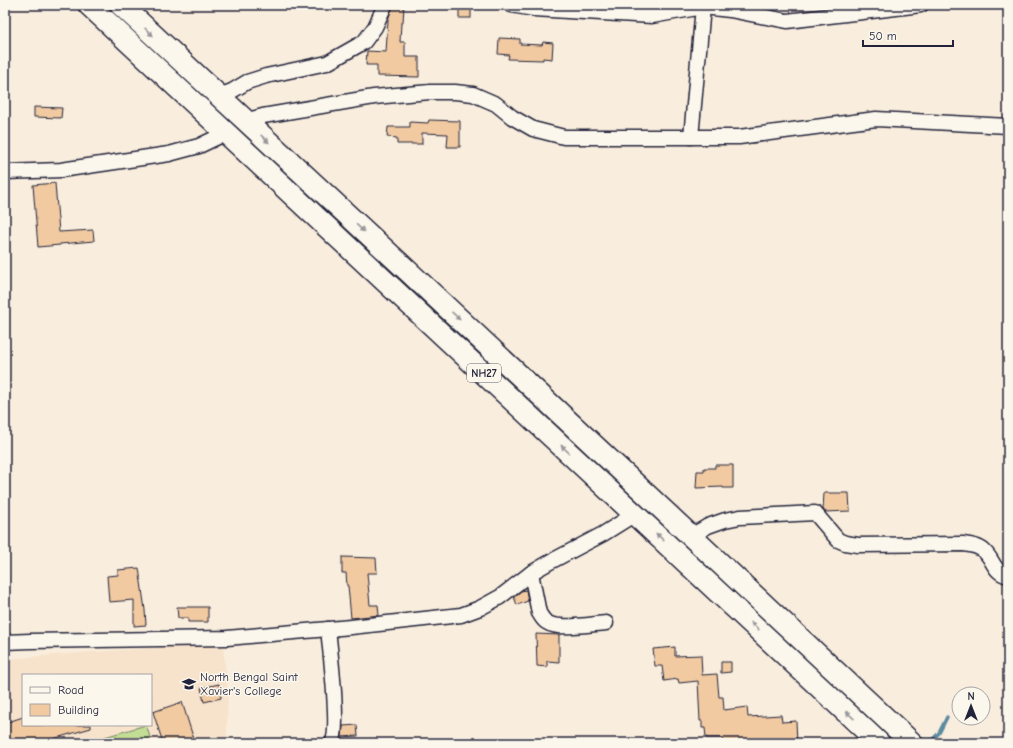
<svg xmlns="http://www.w3.org/2000/svg" width="1013" height="748" font-family="'Comic Neue',sans-serif">
<style>
.built{fill:#f7e3cb;fill-rule:evenodd}
.green{fill:#c3dd94;stroke:#728068}
.lines{fill:none;stroke-linecap:round;stroke-linejoin:round}
.stream{stroke:#5c8a9f;stroke-width:3.5}
.building{fill:#f1caa1;stroke:#22223b}
.minor-casing{stroke:#22223b;stroke-width:17}
.highway-casing{stroke:#22223b;stroke-width:24}
.minor{stroke:#fbf7ec;stroke-width:14}
.highway{stroke:#fbf7ec;stroke-width:21}
.oneway{fill:#99979c}
.labels{text-anchor:middle;stroke-width:3;stroke-linejoin:round;paint-order:stroke}
.shield{fill:#fbf7ec;stroke:#636270;stroke-width:1}
.shield-label{font-size:11px;font-weight:bold;fill:#22223b}
.poi-label{font-size:12px;fill:#22223b;stroke:#fbf7ec;text-anchor:start}
</style>
<rect width="100%" height="100%" fill="#f9eedd"/>
<filter id="ink" filterUnits="userSpaceOnUse"><feTurbulence type="fractalNoise" baseFrequency=".025" numOctaves="2"/><feDisplacementMap in="SourceGraphic" scale="8" xChannelSelector="R" yChannelSelector="G"/><feConvolveMatrix kernelMatrix="1 2 1 2 8 2 1 2 1" color-interpolation-filters="sRGB"/></filter>
<g filter="url(#ink)">
<path class="built" d="M223,643L228,693L227,729L228,743H5V659L90,652ZM23,675H151V725H23Z"/>
<polygon class="green" points="146,725 152,743 84,743"/>
<g class="lines">
<polyline class="stream" points="929,743 939,733 947,717"/>
</g>
<g class="building">
<polygon points="393,5 404,5 403,23 401,23 400,42 405,42 405,57 419,57 419,77 377,76 377,65 366,65 367,51 386,52 388,20"/>
<rect x="459" y="5" width="12" height="13"/>
<polygon points="499,38 520,39 520,44 542,45 543,42 553,43 552,59 543,58 543,60 508,59 509,55 498,54"/>
<polygon points="34,107 62,108 61,118 34,117"/>
<polygon points="429,120 460,121 460,147 447,147 448,134 422,133 422,144 397,144 397,138 387,137 388,127 410,127 410,122 428,123"/>
<polygon points="55,183 59,232 93,230 94,241 60,244 60,245 38,247 33,185"/>
<polygon points="715,465 733,465 733,488 723,488 723,487 696,488 697,471 704,471 704,468 715,468"/>
<polygon points="824,493 849,493 850,511 825,512 823,509"/>
<polygon points="342,557 376,558 377,573 367,573 370,605 378,605 379,615 351,618 348,586 347,586 346,573 342,573"/>
<polygon points="139,568 145,610 146,625 134,626 134,600 109,602 107,576 118,575 118,570"/>
<polygon points="526,590 528,601 517,605 514,597 521,591"/>
<polygon points="177,607 208,607 208,622 188,622 188,618 178,618"/>
<polygon points="536,634 559,635 559,662 547,661 547,667 537,666"/>
<polygon points="675,647 675,656 701,655 702,675 717,674 719,697 723,697 724,710 747,707 748,717 781,715 782,722 796,721 797,743 751,743 751,742 723,743 722,738 706,738 705,728 702,728 702,721 700,721 698,681 679,683 678,679 664,681 662,666 655,666 653,649"/>
<polygon points="721,662 731,662 731,672 721,673"/>
<polygon points="219,684 221,698 204,702 201,688"/>
<polygon points="182,702 195,743 163,743 153,712"/>
<polygon points="23,717 23,725 91,725 91,728 39,743 5,743 5,723"/>
<polygon points="357,725 358,736 342,737 343,726"/>
</g>
<g class="lines">
<defs>
<g id="minor">
<polyline points="511,5 534,9 652,16 703,7 730,10 787,21 921,5"/>
<polyline points="219,96 232,91 247,82 266,76 327,63 364,42 375,27 385,5"/>
<polyline points="245,121 263,116 374,97 430,92 455,92 473,94 496,104 512,117 533,129 564,137 739,137 876,119 1008,126"/>
<polyline points="691,137 703,7"/>
<polyline points="5,172 61,170 169,154 199,146 226,133"/>
<path d="M691,536L708,526L725,520L740,517L815,513L838,540L845,543L858,545L963,544C970,545 979,546 984,551C994,560 993,572 1008,576"/>
<path d="M531,573L539,613C542,617 543,621 548,623C559,630 592,624 606,623"/>
<path d="M328,629C330,649 340,730 332,743"/>
<polyline points="5,642 30,641 227,638 351,627 461,615 480,608 500,597 531,573 550,562 603,534 635,514"/>
</g>
<g id="highway">
<polyline points="89,5 735,608 879,743"/>
<polyline points="121,5 409,272 912,743"/>
</g>
</defs>
<use href="#minor" class="minor-casing"/>
<use href="#highway" class="highway-casing"/>
<use href="#minor" class="minor"/>
<use href="#highway" class="highway"/>
</g>
<defs><path id="oneway-solid" d="M-6-.8H1V-3.2L6.5 0L1 3.2V.8H-6Z"/></defs>
<g class="oneway">
<use href="#oneway-solid" transform="translate(149 32) rotate(43)"/>
<use href="#oneway-solid" transform="translate(265 139) rotate(43)"/>
<use href="#oneway-solid" transform="translate(360 228) rotate(43)"/>
<use href="#oneway-solid" transform="translate(456 316) rotate(43)"/>
<use href="#oneway-solid" transform="translate(565 449) rotate(-137)"/>
<use href="#oneway-solid" transform="translate(660 537) rotate(-137)"/>
<use href="#oneway-solid" transform="translate(755 626) rotate(-137)"/>
<use href="#oneway-solid" transform="translate(850 715) rotate(-137)"/>
</g>
</g>
<defs>
<symbol id="university-bare" viewBox="-9 -9 18 18"><path d="M0-5L7-2L0 1L-7-2ZM-4 1L0 2.5L4 1V4Q0 6-4 4Z" fill="#22223b" stroke="#fbf7ec" stroke-width="2.5" paint-order="stroke"/></symbol>
</defs>
<g fill-rule="evenodd">
<use href="#university-bare" x="179" y="674" width="20" height="20"/>
</g>
<g class="labels">
<rect class="shield" x="467" y="364" width="34" height="18" rx="3"/>
<g class="shield-label">
<text x="484" y="377">NH27</text>
</g>
<g class="poi-label">
<text x="200" y="681">North Bengal Saint<tspan x="200" dy="14">Xavier's College</tspan></text>
</g>
</g>
<rect width="1013" height="748" fill="none" stroke="#fbf7ec" stroke-width="20"/>
<rect x="10" y="10" width="993" height="728" fill="none" stroke="#22223b" stroke-width="1.5" filter="url(#ink)"/>
<rect x="22" y="674" width="130" height="52" fill="#fbf7ec" stroke="#a4a2a5"/>
<rect x="30" y="687" width="20" height="6" fill="#fbf7ec" stroke="#a4a2a5"/>
<text x="58" y="694" font-size="12" fill="#22223b">Road</text>
<rect x="30" y="704" width="20" height="12" fill="#f1caa1" stroke="#a4a2a5"/>
<text x="58" y="714" font-size="12" fill="#22223b">Building</text>
<g transform="translate(971 706)"><circle r="19" fill="#fbf7ec" stroke="#a4a2a5"/>
<path d="M0-3L7 15L0 10L-7 15Z" fill="#22223b"/>
<text y="-6" font-size="11" font-weight="bold" text-anchor="middle" fill="#22223b">N</text>
</g>
<path d="M863 40v6h90v-6" fill="none" stroke="#22223b" stroke-width="2"/>
<text x="869" y="40" font-size="12" fill="#22223b" stroke="#fbf7ec" stroke-width="3" paint-order="stroke">50 m</text>
</svg>
